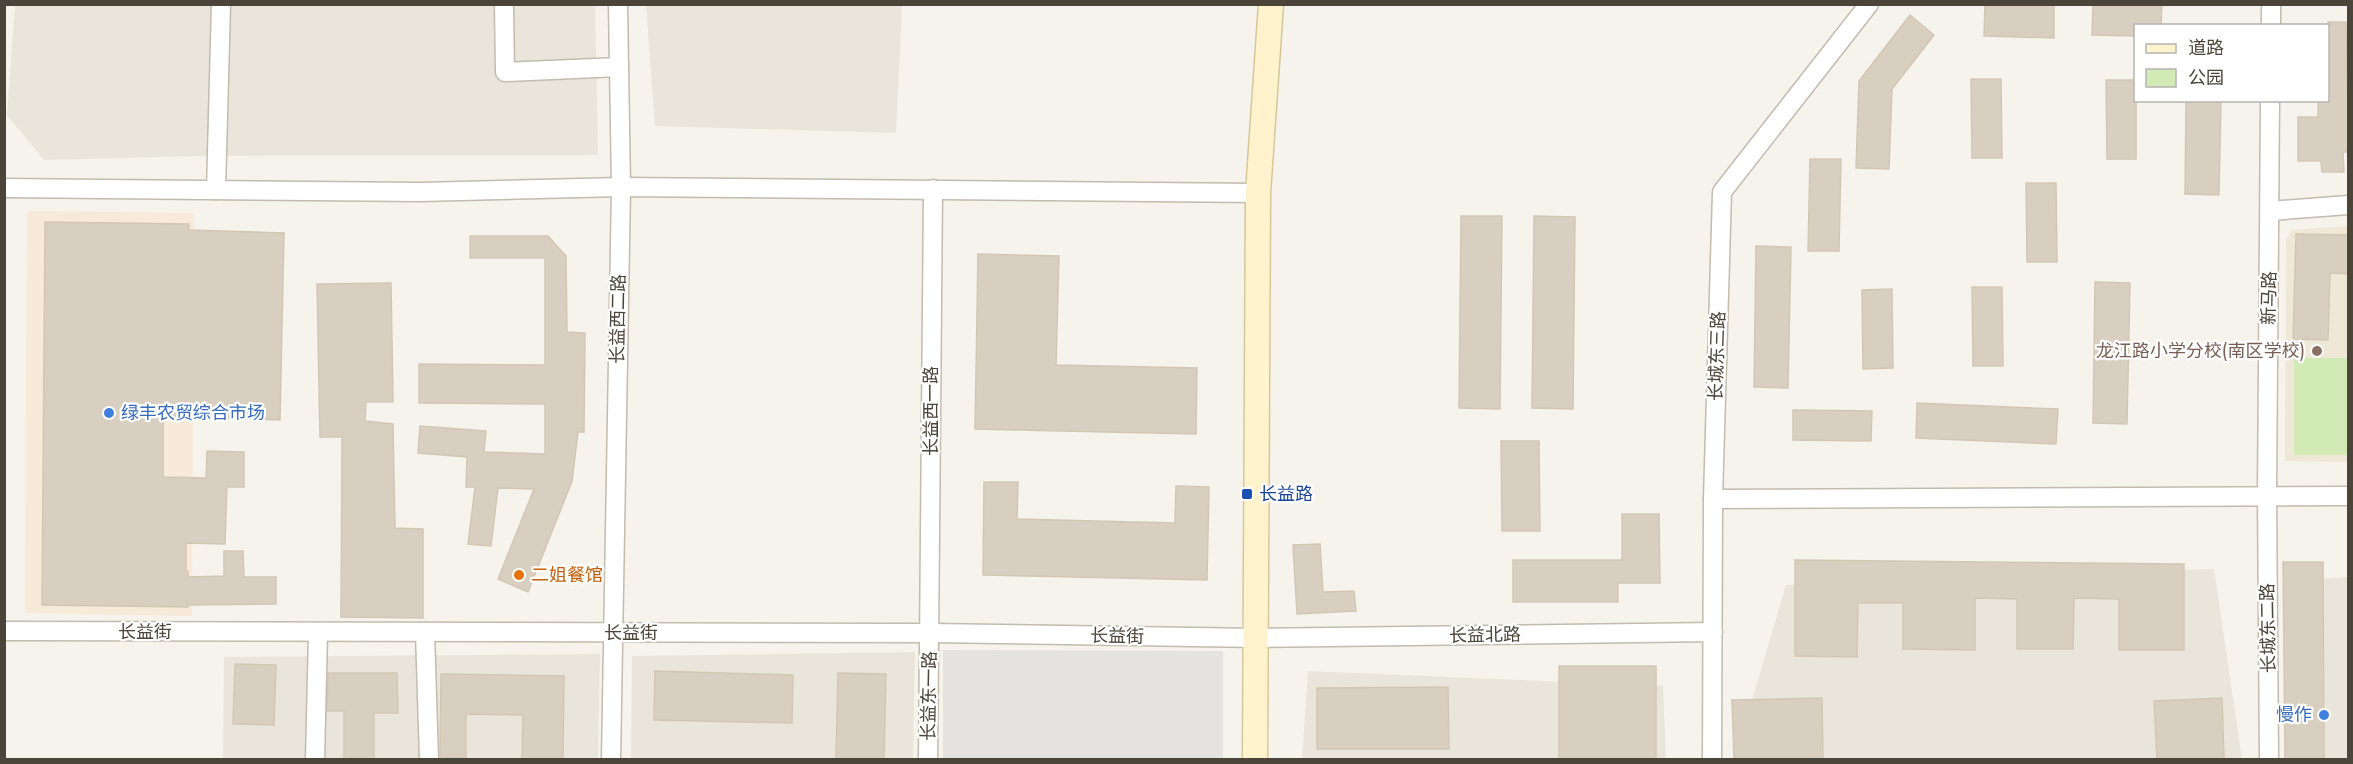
<svg xmlns="http://www.w3.org/2000/svg" width="2353" height="764" font-family="Jost,'Noto Sans SC',sans-serif">
<style>
.residential{fill:#eae5da}
.commercial{fill:#f7ead8}
.education{fill:#efe8d6}
.green{fill:#d2eab5}
.parking{fill:#e5e3e0}
.building{fill:#d8cfc1;stroke:#d3c7b4;stroke-width:1.5}
.lines{fill:none;stroke-linecap:round;stroke-linejoin:round}
.street-casing{stroke:#c2bbae;stroke-width:21}
.secondary-casing{stroke:#d6c79b;stroke-width:27}
.street{stroke:#fff;stroke-width:18}
.secondary{stroke:#fff3cd;stroke-width:24}
.education-dot{fill:#8d6e63;stroke:#fff;stroke-width:2}
.shop-dot{fill:#3f7fe0;stroke:#fff;stroke-width:2}
.transit-dot{fill:#1a4fb4;stroke:#fff;stroke-width:2}
.food-dot{fill:#e8710a;stroke:#fff;stroke-width:2}
.labels{text-anchor:middle;stroke-width:4.5;stroke-linejoin:round;paint-order:stroke}
.street-label{font-size:18px;fill:#4b4439;stroke:#fff}
.education-label{font-size:18px;fill:#785e54;stroke:#fff;text-anchor:end}
.shop-label{font-size:18px;fill:#366cbe;stroke:#fff;text-anchor:start}
.transit-label{font-size:18px;fill:#164399;stroke:#fff;text-anchor:start}
.food-label{font-size:18px;fill:#c56008;stroke:#fff;text-anchor:start}
</style>
<rect width="100%" height="100%" fill="#f6f3ec"/>
<g class="residential">
<polygon points="15,5 595,5 598,155 197,156 44,160 7,115"/>
<polygon points="646,5 902,5 896,133 655,126"/>
<polygon points="2214,569 2242,759 1748,759 1748,714 1786,585"/>
<polygon points="2348,577 2348,759 2297,760 2313,579"/>
<polygon points="915,652 913,759 631,760 632,656"/>
<polygon points="600,654 598,759 223,760 224,657"/>
<polygon points="1308,671 1663,686 1666,759 1302,760"/>
</g>
<polygon class="commercial" points="27,211 194,213 192,616 25,613"/>
<polygon class="education" points="2348,226 2348,462 2285,461 2286,240 2292,230"/>
<rect class="green" x="2294" y="358" width="54" height="97"/>
<polygon class="parking" points="943,650 1223,651 1223,759 943,759"/>
<g class="building">
<polygon points="1985,4 2054,4 2054,38 1984,36"/>
<polygon points="2093,4 2162,4 2161,26 2136,26 2136,36 2092,35"/>
<polygon points="1910,15 1934,35 1892,89 1889,169 1856,168 1859,81"/>
<polygon points="2328,22 2346,22 2349,152 2343,152 2344,172 2322,172 2321,161 2298,161 2298,117 2318,117 2318,100 2328,100"/>
<polygon points="1971,79 2001,79 2002,158 1972,158"/>
<polygon points="2106,80 2136,80 2136,159 2107,159"/>
<polygon points="2186,100 2221,100 2219,195 2185,194"/>
<polygon points="1810,159 1841,159 1839,251 1808,251"/>
<polygon points="2026,183 2056,183 2057,262 2027,262"/>
<polygon points="1461,216 1502,216 1500,409 1459,408"/>
<polygon points="1534,216 1575,217 1573,409 1532,408"/>
<polygon points="45,222 189,224 189,230 284,233 280,420 163,416 163,477 206,478 207,451 244,452 244,487 227,487 225,544 186,543 186,571 188,571 188,577 224,576 224,551 243,551 244,577 276,577 276,604 188,605 188,607 42,605"/>
<polygon points="2296,234 2349,235 2349,274 2330,273 2328,340 2293,339"/>
<polygon points="470,236 548,236 566,256 567,332 585,333 584,432 578,432 572,481 528,592 498,579 534,489 498,488 491,546 468,544 475,487 466,487 467,457 418,453 420,426 486,431 484,452 545,454 545,404 419,403 419,364 545,365 545,258 470,258"/>
<polygon points="1756,246 1791,247 1788,388 1754,387"/>
<polygon points="978,254 1059,256 1056,365 1197,368 1196,434 975,429"/>
<polygon points="2095,282 2130,283 2127,424 2093,423"/>
<polygon points="391,283 393,402 366,402 365,421 393,424 395,528 423,529 423,618 341,617 342,437 320,437 317,284"/>
<polygon points="1972,287 2002,287 2003,366 1973,366"/>
<polygon points="1892,289 1893,368 1863,369 1862,290"/>
<polygon points="1917,403 2058,409 2056,444 1916,438"/>
<polygon points="1793,410 1872,411 1871,441 1793,440"/>
<polygon points="1501,441 1539,441 1540,531 1502,531"/>
<polygon points="984,482 1018,482 1017,519 1175,523 1176,486 1209,487 1207,580 983,575"/>
<polygon points="1622,514 1659,514 1660,583 1618,583 1618,602 1513,602 1513,560 1622,560"/>
<polygon points="1320,544 1323,592 1354,591 1356,611 1297,614 1293,545"/>
<polygon points="1795,560 2184,564 2184,650 2119,650 2119,599 2074,598 2073,649 2017,649 2017,599 1975,598 1975,650 1903,649 1903,603 1858,603 1857,657 1795,656"/>
<polygon points="2283,562 2323,562 2324,759 2285,759"/>
<polygon points="235,664 276,665 274,725 233,724"/>
<rect x="1559" y="666" width="97" height="93"/>
<polygon points="655,671 793,675 792,723 654,720"/>
<polygon points="328,673 397,673 398,713 374,713 374,759 344,759 344,711 327,711"/>
<polygon points="838,673 886,674 884,759 836,759"/>
<polygon points="441,674 564,676 563,759 522,759 523,715 466,714 466,758 440,758"/>
<polygon points="1448,687 1449,749 1317,749 1317,688"/>
<polygon points="1822,698 1823,759 1734,759 1732,700"/>
<polygon points="2222,698 2224,759 2157,759 2154,701"/>
</g>
<g class="lines">
<defs>
<g id="street">
<polyline points="504,4 505,72 619,67"/>
<polyline points="2271,26 2271,4"/>
<polyline points="4,188 420,192 621,187 1258,193"/>
<polyline points="216,190 221,4"/>
<polyline points="2270,211 2348,205"/>
<polyline points="1713,499 2348,496"/>
<polyline points="4,631 930,633 1258,638 1713,632"/>
<polyline points="425,632 429,760"/>
<polyline points="315,760 318,632"/>
<polyline points="611,760 621,187 618,4"/>
<polyline points="928,760 933,189"/>
<polyline points="1712,760 1713,499 1722,192 1869,4"/>
<polyline points="2269,760 2267,496 2270,100"/>
</g>
<polyline id="secondary" points="1255,760 1258,193 1271,4"/>
</defs>
<use href="#street" class="street-casing"/>
<use href="#secondary" class="secondary-casing"/>
<use href="#street" class="street"/>
<use href="#secondary" class="secondary"/>
</g>
<circle class="education-dot" cx="2317" cy="351" r="6"/>
<g class="shop-dot">
<circle cx="109" cy="413" r="6"/>
<circle cx="2324" cy="715" r="6"/>
</g>
<rect class="transit-dot" x="1241" y="488" width="12" height="12" rx="3"/>
<circle class="food-dot" cx="519" cy="575" r="6"/>
<g class="labels">
<g class="street-label">
<text transform="translate(2269 298) rotate(-89)" y="6">新马路</text>
<text transform="translate(618 319) rotate(-89)" y="6">长益西二路</text>
<text transform="translate(1717 356) rotate(-88)" y="6">长城东三路</text>
<text transform="translate(931 411) rotate(-90)" y="6">长益西一路</text>
<text transform="translate(2268 628) rotate(-91)" y="6">长城东二路</text>
<text x="145" y="638">长益街</text>
<text x="631" y="639">长益街</text>
<text transform="translate(1485 635) rotate(-1)" y="6">长益北路</text>
<text transform="translate(1117 636) rotate(1)" y="6">长益街</text>
<text transform="translate(929 696) rotate(-89)" y="6">长益东一路</text>
</g>
<g class="education-label">
<text x="2305" y="357">龙江路小学分校(南区学校)</text>
</g>
<g class="shop-label">
<text x="121" y="419">绿丰农贸综合市场</text>
<text x="2312" y="721" text-anchor="end">慢作</text>
</g>
<g class="transit-label">
<text x="1259" y="500">长益路</text>
</g>
<g class="food-label">
<text x="531" y="581">二姐餐馆</text>
</g>
</g>
<rect width="2353" height="764" fill="none" stroke="#4b4439" stroke-width="12"/>
<rect x="2134" y="24" width="195" height="78" fill="#ffffff" stroke="#b7b4b0" stroke-width="1.5"/>
<rect x="2146" y="44" width="30" height="9" fill="#fff3cd" stroke="#b7b4b0" stroke-width="1.5"/>
<text x="2188" y="54" font-size="18" fill="#4b4439">道路</text>
<rect x="2146" y="69" width="30" height="18" fill="#d2eab5" stroke="#b7b4b0" stroke-width="1.5"/>
<text x="2188" y="84" font-size="18" fill="#4b4439">公园</text>
</svg>
